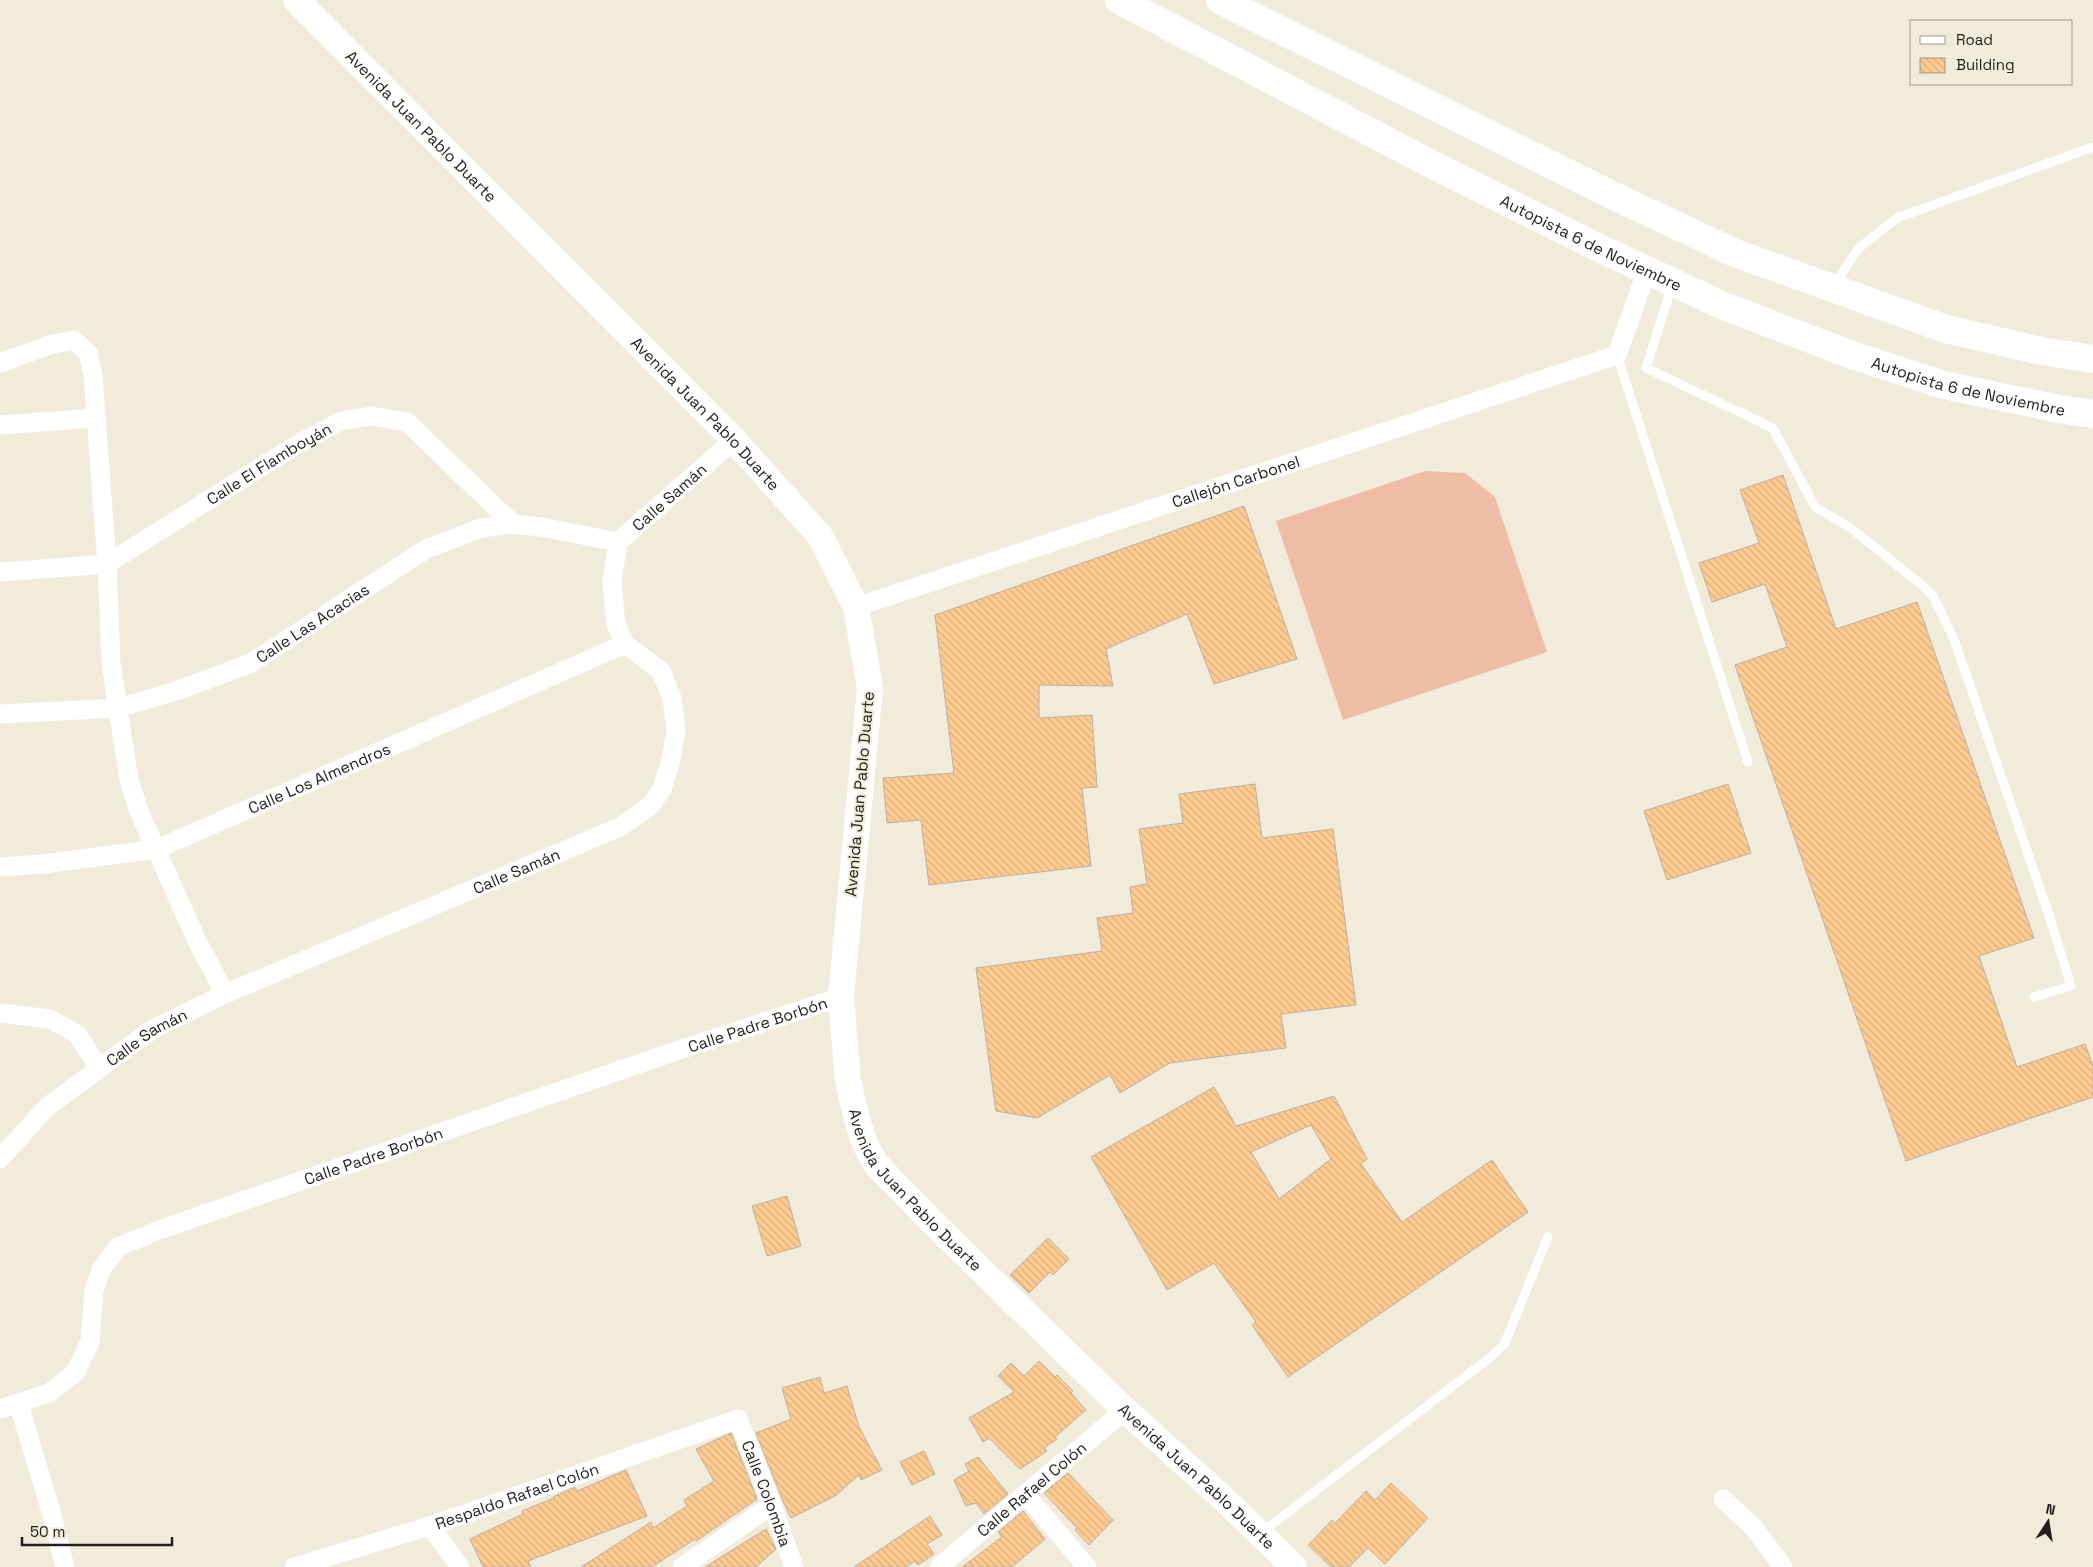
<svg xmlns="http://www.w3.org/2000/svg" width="2093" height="1567" font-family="'Space Grotesk',sans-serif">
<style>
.grass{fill:#efbda6}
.building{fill:url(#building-back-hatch);stroke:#bcb0a3;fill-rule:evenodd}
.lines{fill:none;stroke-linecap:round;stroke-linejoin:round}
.service{stroke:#fff;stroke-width:9}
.minor{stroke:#fff;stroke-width:19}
.secondary{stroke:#fff;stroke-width:26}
.motorway{stroke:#fff;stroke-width:28}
.labels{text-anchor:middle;stroke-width:4;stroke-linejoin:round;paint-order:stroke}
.street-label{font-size:16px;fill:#211f19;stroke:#f1ebda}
</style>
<defs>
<pattern id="building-back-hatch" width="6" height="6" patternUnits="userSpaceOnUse" patternTransform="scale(1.25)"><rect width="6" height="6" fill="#fecb91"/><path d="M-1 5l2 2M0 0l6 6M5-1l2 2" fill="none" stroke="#d9ae7c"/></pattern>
</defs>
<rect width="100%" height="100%" fill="#f1ebda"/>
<polygon class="grass" points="1425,471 1465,473 1495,497 1547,652 1343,720 1276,521"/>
<g class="building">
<polygon points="1783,475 1836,629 1917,602 2034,938 1979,956 2017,1067 2085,1044 2093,1066 2093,1097 1906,1161 1735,665 1787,647 1765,584 1712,602 1699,563 1759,543 1740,490"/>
<polygon points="1244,506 1297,659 1214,684 1187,614 1106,649 1113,686 1039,685 1039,718 1092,715 1097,787 1082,788 1091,866 929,885 921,820 887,823 883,778 954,773 935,615"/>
<polygon points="1255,784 1262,838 1333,829 1356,1005 1281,1014 1286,1048 1170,1063 1120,1093 1110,1075 1037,1118 996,1111 976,968 1102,951 1097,918 1133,913 1130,887 1147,884 1139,829 1183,823 1179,794"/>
<polygon points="1728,784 1751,853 1667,880 1644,811"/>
<path d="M1214,1087L1236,1126L1334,1096L1367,1159L1361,1164L1402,1222L1492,1160L1528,1212L1288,1377L1252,1325L1256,1322L1214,1263L1167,1290L1091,1157ZM1311,1125L1331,1159L1279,1199L1251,1152Z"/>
<polygon points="787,1196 801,1246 767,1256 752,1206"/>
<polygon points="1048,1238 1069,1259 1053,1275 1050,1272 1029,1293 1010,1275"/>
<polygon points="1039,1361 1055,1377 1057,1375 1073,1391 1071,1393 1086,1410 1055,1437 1057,1439 1044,1448 1047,1451 1020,1469 989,1438 983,1442 969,1418 1014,1392 998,1376 1011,1363 1024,1376"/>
<polygon points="820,1377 824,1393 847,1386 859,1427 882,1470 861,1480 859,1475 835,1496 791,1518 783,1501 756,1433 791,1419 782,1388"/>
<polygon points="731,1433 757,1499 696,1541 695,1539 652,1567 581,1567 651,1522 653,1528 687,1506 684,1500 714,1481 696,1449"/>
<polygon points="924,1451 935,1474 912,1485 900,1462"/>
<polygon points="978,1457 1008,1494 984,1514 976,1503 966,1506 954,1480 969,1471 965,1464"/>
<polygon points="626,1470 647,1516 528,1561 531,1567 483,1567 470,1539 523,1514 522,1511 554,1498 553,1497 575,1487 577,1491"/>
<polygon points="1068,1473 1113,1520 1089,1545 1075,1530 1077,1528 1044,1493"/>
<polygon points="1391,1483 1428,1518 1385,1564 1368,1548 1349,1567 1331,1567 1308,1545 1332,1520 1335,1523 1366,1491 1375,1500"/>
<polygon points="1023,1511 1045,1539 1012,1567 962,1567 1002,1537 998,1532"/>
<polygon points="930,1516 942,1535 927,1544 934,1554 918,1565 915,1561 906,1567 854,1567"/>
<polygon points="766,1529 776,1549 756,1567 705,1567"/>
</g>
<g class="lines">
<g class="service">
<polyline points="1834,285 1859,248 1897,218 2093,147"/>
<polyline points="1672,286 1646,368 1773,428 1815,507 1852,529 1923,586 1933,596 1953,637 1964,668 2049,915 2071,986 2034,997"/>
<polyline points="1617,355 1748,762"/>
<polyline points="1262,1532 1487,1360 1504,1345 1548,1237"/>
</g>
<g class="minor">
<polyline points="0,363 49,345 74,340 88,353 93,375 107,564 111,663 129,780 139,811 197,941 225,994"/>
<polyline points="0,425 96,418"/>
<path id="s1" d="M0,572L107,564L293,447L341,421L371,416L407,422L513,524"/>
<path id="s2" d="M856,607L1617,355L1647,270"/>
<path id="s3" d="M0,714L119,708L182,689L251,663L426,549L481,528L513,524L541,527L618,542"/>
<path id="s4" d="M0,867L43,864L157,849L625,644"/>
<polyline points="0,1013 50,1019 77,1034 99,1068"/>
<path id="s5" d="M0,1159L47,1107L153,1029L225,994L620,827L650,806L662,789L671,760L676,730L672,698L661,671L625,644L616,624L612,582L618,542L734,440"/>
<polyline points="19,1405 50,1508 65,1567"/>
<path id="s6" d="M0,1409L49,1393L75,1373L90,1342L94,1290L101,1270L118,1247L159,1230L673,1052L841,997"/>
<polyline points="1025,1494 1087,1567"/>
<polyline points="1723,1499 1754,1528 1783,1567"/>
<polyline points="430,1526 460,1567"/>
<path id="s7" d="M294,1567L430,1526L738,1419L772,1505L794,1567"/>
<polyline points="682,1567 772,1505"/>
<path id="s8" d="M939,1567L1125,1410"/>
</g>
<path class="secondary" id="s9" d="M296,0L734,440L820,536L856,607L870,688L841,997L848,1081L858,1123L865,1144L876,1164L933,1223L1125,1410L1225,1500L1294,1567"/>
<g class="motorway">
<path id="s10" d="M1119,0L1433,165L1599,248L1724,306L1852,355L1944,385L2059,409L2093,414"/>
<polyline points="1220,0 1616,197 1735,253 1946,329 2041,351 2093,359"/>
</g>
</g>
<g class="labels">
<g class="street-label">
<text dy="6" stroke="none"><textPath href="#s9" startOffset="178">Avenida Juan Pablo Duarte</textPath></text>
<text dy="6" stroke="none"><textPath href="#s10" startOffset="531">Autopista 6 de Noviembre</textPath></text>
<text dy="6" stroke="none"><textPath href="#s10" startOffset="936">Autopista 6 de Noviembre</textPath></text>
<text dy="6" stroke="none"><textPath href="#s9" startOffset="582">Avenida Juan Pablo Duarte</textPath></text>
<text dy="6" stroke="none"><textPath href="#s1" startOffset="298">Calle El Flamboyán</textPath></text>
<text dy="6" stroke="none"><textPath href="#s2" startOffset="400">Callejón Carbonel</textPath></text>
<text dy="6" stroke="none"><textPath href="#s5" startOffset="1108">Calle Samán</textPath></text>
<text dy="6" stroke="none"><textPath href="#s3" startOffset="332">Calle Las Acacias</textPath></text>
<text dy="6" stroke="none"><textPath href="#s4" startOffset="335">Calle Los Almendros</textPath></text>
<text transform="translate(859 794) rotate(-85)" y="6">Avenida Juan Pablo Duarte</text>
<text dy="6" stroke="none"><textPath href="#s5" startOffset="598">Calle Samán</textPath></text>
<text dy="6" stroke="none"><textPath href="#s6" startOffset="898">Calle Padre Borbón</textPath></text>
<text dy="6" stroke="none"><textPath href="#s5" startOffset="192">Calle Samán</textPath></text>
<text dy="6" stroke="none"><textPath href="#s6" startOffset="492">Calle Padre Borbón</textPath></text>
<text dy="6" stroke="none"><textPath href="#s9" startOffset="1438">Avenida Juan Pablo Duarte</textPath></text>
<text dy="6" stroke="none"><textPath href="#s9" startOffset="1842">Avenida Juan Pablo Duarte</textPath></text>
<text dy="6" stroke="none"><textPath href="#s8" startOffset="121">Calle Rafael Colón</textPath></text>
<text dy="6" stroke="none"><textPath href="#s7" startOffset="548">Calle Colombia</textPath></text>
<text dy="6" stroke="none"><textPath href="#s7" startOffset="234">Respaldo Rafael Colón</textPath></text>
</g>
</g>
<rect x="1910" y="20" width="162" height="65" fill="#f1ebda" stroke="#9e998d"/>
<rect x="1920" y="36" width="25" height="8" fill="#ffffff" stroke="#9e998d"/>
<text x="1956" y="45" font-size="15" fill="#211f19">Road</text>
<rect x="1920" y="58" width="25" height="15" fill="url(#building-back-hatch)" stroke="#9e998d"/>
<text x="1956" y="70" font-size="15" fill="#211f19">Building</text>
<g transform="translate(2048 1522) rotate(12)" stroke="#f1ebda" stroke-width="4" paint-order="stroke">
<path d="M0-4L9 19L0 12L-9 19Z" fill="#211f19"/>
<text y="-8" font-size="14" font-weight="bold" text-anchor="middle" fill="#211f19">N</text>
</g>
<path d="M22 1537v8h150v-8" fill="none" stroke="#211f19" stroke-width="2.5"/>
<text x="30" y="1537" font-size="15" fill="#211f19" stroke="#f1ebda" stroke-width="4" paint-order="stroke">50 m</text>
</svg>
